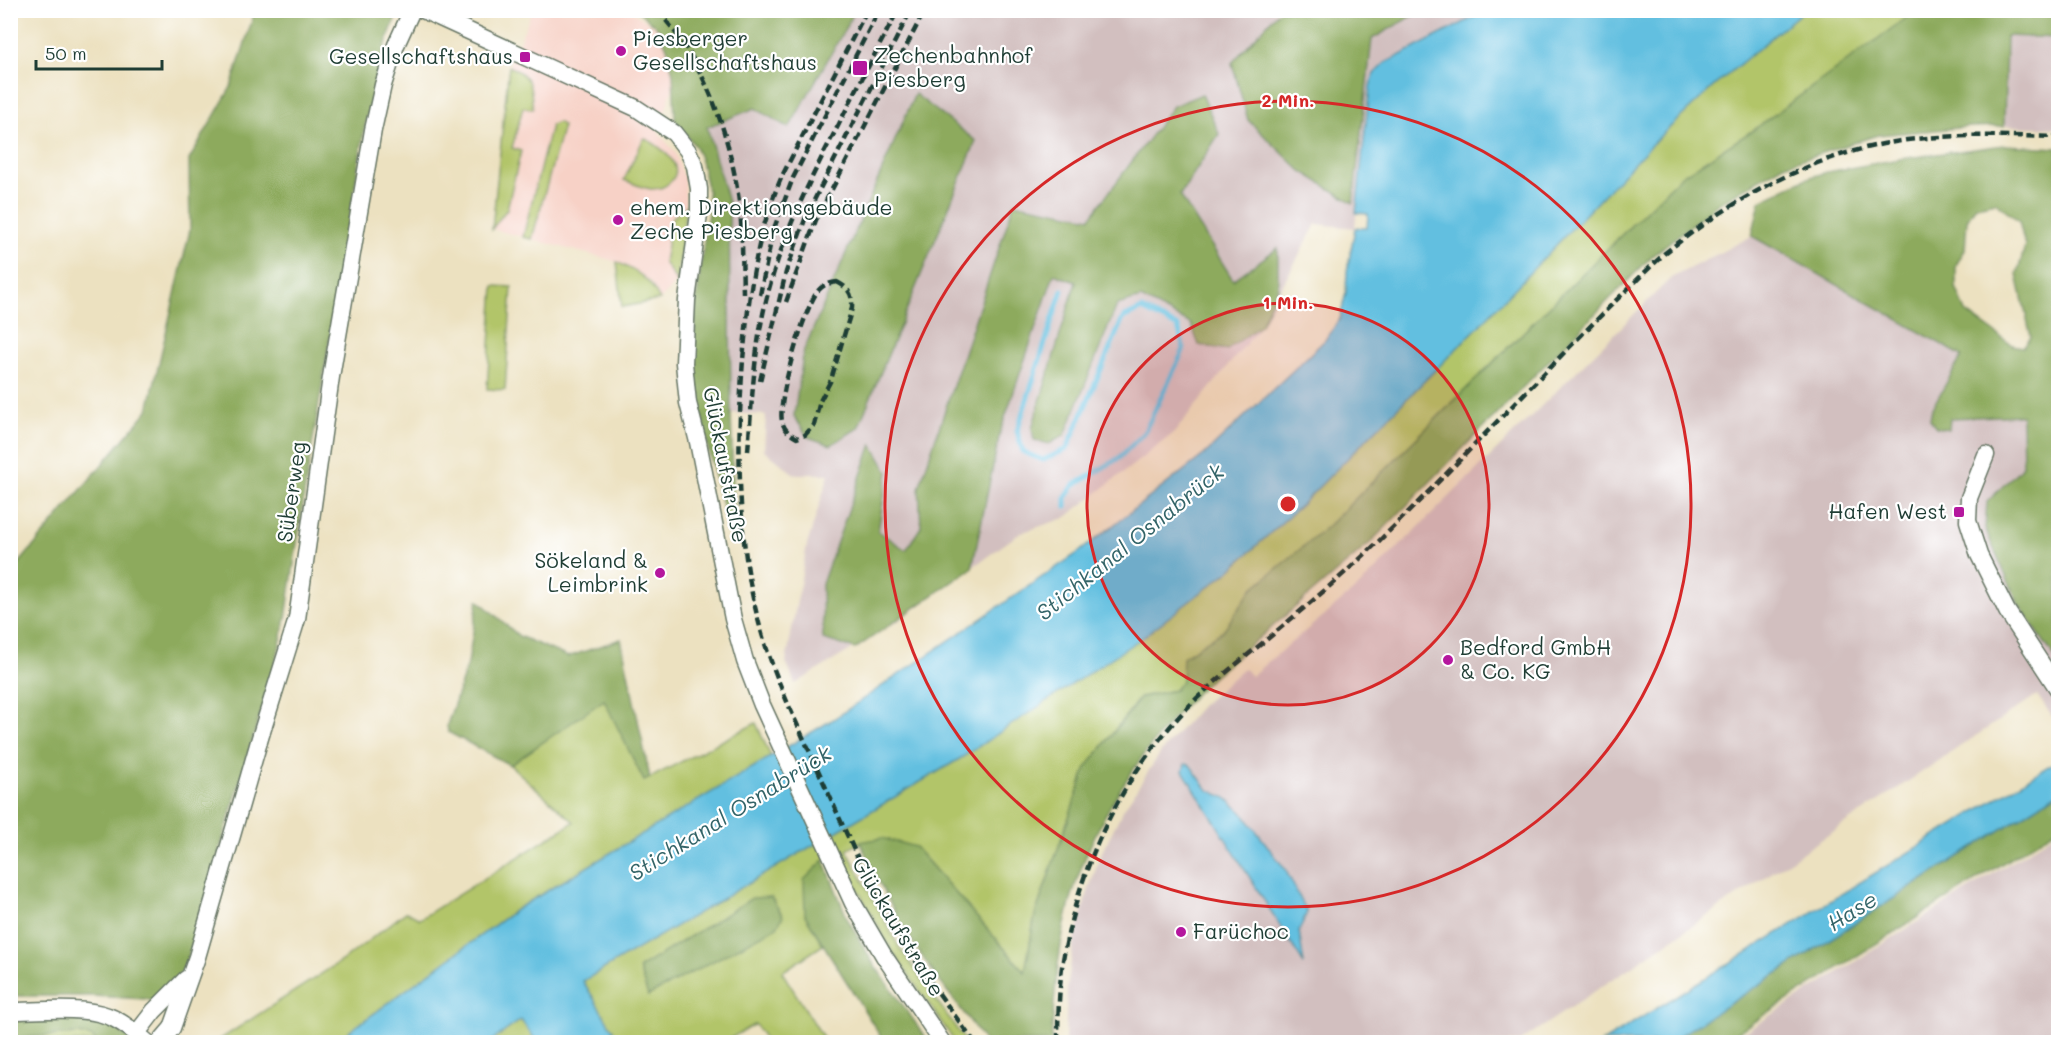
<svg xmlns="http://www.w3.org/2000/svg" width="2069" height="1053" font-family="Mali,sans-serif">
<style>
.built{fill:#f7d1c6}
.industrial{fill:#d2bfbf}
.green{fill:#b2c569;stroke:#68814e;stroke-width:1.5;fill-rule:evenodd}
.forest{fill:#8daa5d;stroke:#567448;stroke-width:1.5;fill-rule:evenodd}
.water{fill:#62bfe0;stroke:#407e8a;stroke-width:1.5}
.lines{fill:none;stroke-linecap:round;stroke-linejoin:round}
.stream{stroke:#62bfe0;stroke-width:5}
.street-casing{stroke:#677665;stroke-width:19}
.street{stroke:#fff;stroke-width:16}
.rail{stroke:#1f3d34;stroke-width:4.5;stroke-dasharray:9 4.5;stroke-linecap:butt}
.ring{fill:none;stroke:#d62828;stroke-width:3}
.poi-dot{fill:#b5179e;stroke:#fff;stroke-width:2}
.labels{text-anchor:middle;stroke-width:4.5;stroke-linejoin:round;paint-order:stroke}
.poi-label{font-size:21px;fill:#1f3d34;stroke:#fff;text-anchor:start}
.street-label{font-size:21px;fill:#1f3d34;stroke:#fff}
.water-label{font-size:22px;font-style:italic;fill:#336468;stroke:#fff}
.centre{fill:#d62828;stroke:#fff;stroke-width:3}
.ring-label{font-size:18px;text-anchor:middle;font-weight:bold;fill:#d62828;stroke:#fff;stroke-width:4.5;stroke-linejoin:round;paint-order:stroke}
</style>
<rect width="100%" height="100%" fill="#fff"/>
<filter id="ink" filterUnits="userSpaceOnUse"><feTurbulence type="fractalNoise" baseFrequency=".0167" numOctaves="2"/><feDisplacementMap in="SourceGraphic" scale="12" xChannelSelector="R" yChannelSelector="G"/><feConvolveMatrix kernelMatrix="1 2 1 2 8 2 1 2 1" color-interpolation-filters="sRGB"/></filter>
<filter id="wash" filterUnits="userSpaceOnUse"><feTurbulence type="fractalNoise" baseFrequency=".008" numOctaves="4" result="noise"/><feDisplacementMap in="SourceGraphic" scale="24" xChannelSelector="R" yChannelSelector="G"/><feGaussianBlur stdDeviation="1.35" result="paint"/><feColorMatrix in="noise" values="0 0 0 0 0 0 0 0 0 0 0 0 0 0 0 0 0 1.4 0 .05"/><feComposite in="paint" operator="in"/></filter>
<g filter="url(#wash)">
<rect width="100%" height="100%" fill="#ece1c0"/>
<polygon class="built" points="532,11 630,11 658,28 667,48 674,84 658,132 675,152 685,181 686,206 677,282 660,300 650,282 636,271 611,260 492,229 509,66"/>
<g class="industrial">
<polygon points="855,11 1486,11 1385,63 1374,74 1370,81 1367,104 1365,136 1361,161 1355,228 1316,224 1261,325 1174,433 1065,518 1020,533 898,621 795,684 786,662 807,545 829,474 794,474 764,450 766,415 731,413 729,206 707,126 755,108 789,128"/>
<polygon points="2006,36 2058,38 2058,128 2004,126"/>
<polygon points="1752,236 1962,356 1932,408 1950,418 2022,415 2023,466 1987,502 2019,605 2058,662 2058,725 2037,695 1519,1042 1065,1042 1067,990 1073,945 1085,901 1100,856 1123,810 1161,752 1201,706 1244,668 1251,676 1356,589 1671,278"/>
<polygon points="2058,832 2058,1042 1729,1042 1859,959"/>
</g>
<g class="green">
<path d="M1803,11H1917L1752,131L1680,177L1327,527L1253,589L1223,631L1184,657L1182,681L1175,690L1140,697L1086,768L1035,915L1025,972L915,847L861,842L847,850L899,947L966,1042H955L892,951L838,854L824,860L805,915L823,945L782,972L826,1042H767L755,1024L724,1042H620L583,981L961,758L1143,637L1229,571L1301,505L1481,324L1653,143L1714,86ZM776,927L649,995H648L639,968Z"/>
<path d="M509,66C533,78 530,85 533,109L523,107L512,148L521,151L507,209L492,229Z"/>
<polygon points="558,122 563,126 532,239 523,237 551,125"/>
<path d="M644,138C658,145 689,166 669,183C665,187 657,189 651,189C643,188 632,183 624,180Z"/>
<polygon points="686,206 677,282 664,262 672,218"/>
<path d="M617,262C641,274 647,276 660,300L622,307Z"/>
<polygon points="494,286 512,287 505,390 487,389"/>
<polygon points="604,699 644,781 756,723 771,757 517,909 335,1042 216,1042 346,958 406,912 420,919 574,822 510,765"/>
<polygon points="521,1020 537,1042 490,1042"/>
<polygon points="79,1034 92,1037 97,1042 11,1042 11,1038"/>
</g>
<g class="forest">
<polygon points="1280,10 1421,11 1372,39 1353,203 1301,171 1248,120 1232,63"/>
<path d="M1917,10L2058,11V38L2006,36L2004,126L1970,127L1878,135L1784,165L1719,203L1652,256L1368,545L1211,679C1144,743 1088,824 1067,915C1057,957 1054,1000 1051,1042H985C969,1019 952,998 935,975C905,934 881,889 860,842L882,838L915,847L1025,972L1035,915L1086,768L1141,697L1175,690L1182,681L1183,657L1223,631L1252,589L1327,527L1680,177L1752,131Z"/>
<path d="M255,11H399C381,49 373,90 364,131L305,488L286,618L278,653L186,964L176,981L154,1002L146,999L91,996H11L10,574L148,410L190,230L189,160L231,87Z"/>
<polygon points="638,11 855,11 789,128 755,108 707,127 729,206 731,413 734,515 725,517 709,452 697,391 693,361 696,302 708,212 708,192 701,161 695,146 675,120 673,74 667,48 658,28"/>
<polygon points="915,94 976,141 858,428 831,445 808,437 794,416 804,350"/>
<polygon points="1202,94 1219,134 1180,195 1233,280 1278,248 1278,287 1261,325 1227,350 1199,345 1191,324 1141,298 1117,305 1065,435 1049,444 1034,440 1032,428 1076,282 1054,274 1000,432 972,568 855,649 823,639 822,584 872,444 888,472 878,531 906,550 921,527 919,488 1014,203 1090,218 1173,106"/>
<path d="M2004,145L2058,148V662L2019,605L1985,529L1987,502L2023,466L2022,415L1950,418L1949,429L1936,427L1930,419L1932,408L1962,356L1752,236L1760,201L1805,179L1827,172L1900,159ZM1996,202L2019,221L2025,246L2017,275L2031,337L2023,347L2012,345L1966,312L1956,287V265L1965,250L1967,220L1976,206Z"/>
<polygon points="478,600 519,636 568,657 621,639 650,778 644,781 604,700 510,765 448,732 447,725 468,663"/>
<polygon points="2058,793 2058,828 1722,1042 1670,1042"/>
<polygon points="824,860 847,918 873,963 929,1042 884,1042 805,915 804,880"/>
<polygon points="771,897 783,916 777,927 648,996 639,968 752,898"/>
<path d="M11,1018C34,1018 83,1013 103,1022C115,1027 125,1035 135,1042H97L92,1037L79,1034L11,1038Z"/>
</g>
<g class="water">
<polygon points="1486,11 1803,11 1714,86 1653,143 1481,324 1301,505 1229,571 1143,637 961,758 583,981 620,1042 537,1042 521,1020 490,1042 335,1042 517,909 832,720 1079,552 1205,454 1325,340 1340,319 1346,292 1347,271 1355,228 1367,228 1368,214 1356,213 1370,86 1374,74 1385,63"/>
<polygon points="2058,760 2058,793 1670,1042 1602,1042"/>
<polygon points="1185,764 1190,765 1208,790 1226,798 1242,812 1285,869 1307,912 1299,931 1304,964 1183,771"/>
</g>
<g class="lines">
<polyline class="stream" points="1062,290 1017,431 1023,452 1043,460 1067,449 1123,318 1142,309 1178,327 1184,349 1144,433 1119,458 1073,486 1066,497 1066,507"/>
</g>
</g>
<g filter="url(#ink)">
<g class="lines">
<defs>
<g id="street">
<polyline points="423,10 636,108 674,133 688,151 695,166 699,189 699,214 687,300 684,363 688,403 698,442 733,619 745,661 762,705 853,903 884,956 942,1042"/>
<polyline points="1986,455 1969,498 1968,521 1979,555 2007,611 2058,689"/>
<path d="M10,1011C38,1011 83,1006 108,1016C122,1021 136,1033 147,1042"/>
<polyline points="137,1033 154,1011 186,979"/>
<polyline points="160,1042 172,1028 197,957 260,738 297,619 331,377 373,130 383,85 396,45 412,10"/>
</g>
</defs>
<use href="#street" class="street-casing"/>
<use href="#street" class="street"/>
<g class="rail">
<path d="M657,10C702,59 726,123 737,188C743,222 742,258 743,293"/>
<path d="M867,10L783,174C755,236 749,294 743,360C737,438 737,535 756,611C768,663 791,711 813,759C840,818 865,880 899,935C922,972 949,1007 974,1042"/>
<path d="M837,282C849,288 853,295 852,308L831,380L820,401L814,425L805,435L797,438C790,434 784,430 782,421C777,400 804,310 817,292C822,285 829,283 837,282Z"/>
<polyline points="760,295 773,231 793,178 879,10"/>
<polyline points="786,302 816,220 925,10"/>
<polyline points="760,381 786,272 807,214 911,10"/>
<path d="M748,451C752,400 754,350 766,301C781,238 809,181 839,124C858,86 878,48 898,10"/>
<path d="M1058,1042C1058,1015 1059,987 1063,960C1079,865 1122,774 1190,705C1213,682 1239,662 1265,641C1304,608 1344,575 1381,539C1477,445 1567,346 1665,253C1738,195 1822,149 1916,139C1964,134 2011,136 2058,137"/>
</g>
</g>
</g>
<circle cx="1288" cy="504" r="201" fill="#d62828" fill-opacity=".12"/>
<g class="ring">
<circle cx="1288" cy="504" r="201"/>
<circle cx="1288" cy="504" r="403"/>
</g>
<g class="poi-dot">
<circle cx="621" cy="51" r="6"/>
<rect x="519" y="51" width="12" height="12" rx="3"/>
<rect x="852" y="60" width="16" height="16" rx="3"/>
<circle cx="618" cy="220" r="6"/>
<rect x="1953" y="506" width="12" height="12" rx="3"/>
<circle cx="660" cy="573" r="6"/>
<circle cx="1448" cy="660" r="6"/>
<circle cx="1181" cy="932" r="6"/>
</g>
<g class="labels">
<g class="poi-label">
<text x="633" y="46">Piesberger<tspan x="633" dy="24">Gesellschaftshaus</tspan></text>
<text x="874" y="63">Zechenbahnhof<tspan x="874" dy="24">Piesberg</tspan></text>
<text x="513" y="64" text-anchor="end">Gesellschaftshaus</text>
<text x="630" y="215">ehem. Direktionsgebäude<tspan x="630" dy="24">Zeche Piesberg</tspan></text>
<text x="1947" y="519" text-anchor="end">Hafen West</text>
<text x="648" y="568" text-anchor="end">Sökeland &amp;<tspan x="648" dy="24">Leimbrink</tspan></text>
<text x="1460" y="655">Bedford GmbH<tspan x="1460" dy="24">&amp; Co. KG</tspan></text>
<text x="1193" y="939">Farüchoc</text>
</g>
<g class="street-label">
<text transform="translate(725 465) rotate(79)" y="7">Glückaufstraße</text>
<text transform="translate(292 492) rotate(-82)" y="7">Süberweg</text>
<text transform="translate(898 927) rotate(59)" y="7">Glückaufstraße</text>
</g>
<g class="water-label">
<text transform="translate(1130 542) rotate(-39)" y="8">Stichkanal Osnabrück</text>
<text transform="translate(730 813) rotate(-32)" y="8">Stichkanal Osnabrück</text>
<text transform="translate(1852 911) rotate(-32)" y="8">Hase</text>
</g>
</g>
<circle cx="1288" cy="504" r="9" class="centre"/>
<g class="ring-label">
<text x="1288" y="107">2 Min.</text>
<text x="1288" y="309">1 Min.</text>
</g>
<rect width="2069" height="1053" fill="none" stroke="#fff" stroke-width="36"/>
<path d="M36 60v9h126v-9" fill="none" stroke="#1f3d34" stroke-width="3"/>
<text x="45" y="60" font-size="18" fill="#1f3d34" stroke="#ffffff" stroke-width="4.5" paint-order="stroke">50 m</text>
</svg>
